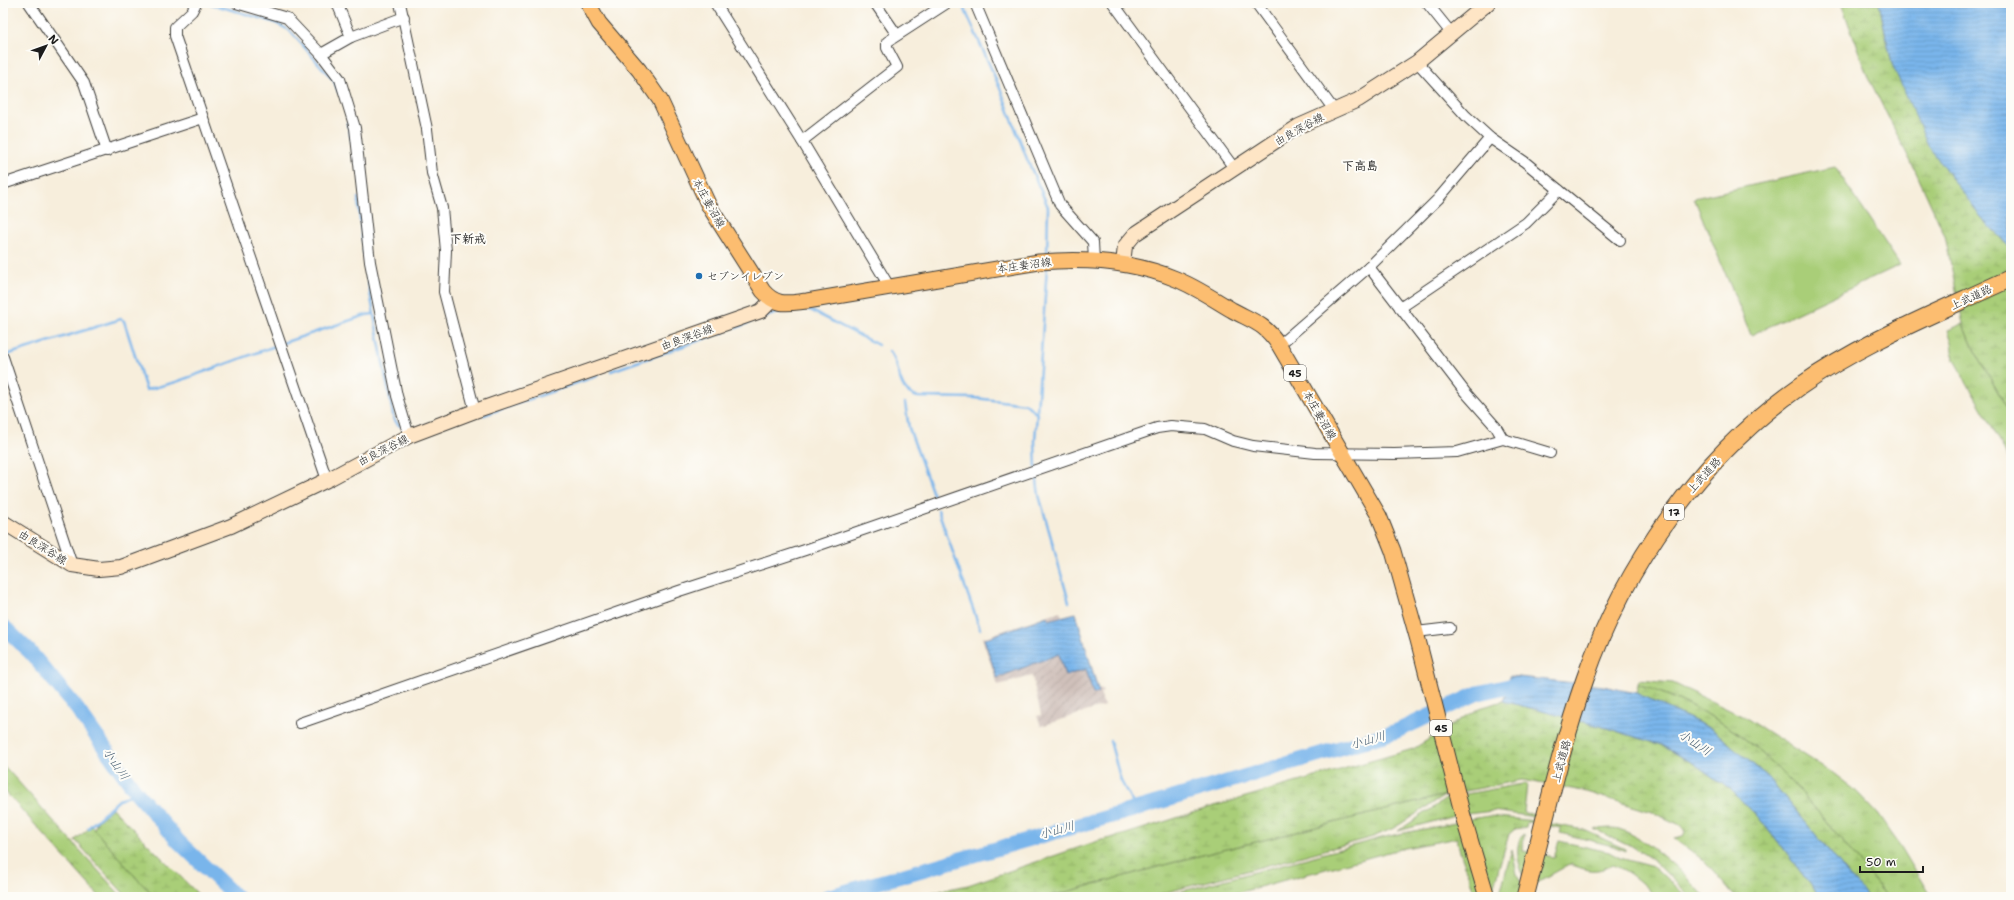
<svg xmlns="http://www.w3.org/2000/svg" width="2014" height="900" font-family="'Shantell Sans','Klee One',sans-serif">
<style>
.industrial{fill:url(#industrial-furrows)}
.grass{fill:url(#grass-tufts);stroke:#62754a}
.wetland{fill:url(#wetland-marsh);stroke:#62754a}
.pitch{fill:#a9ce78;stroke:#62754a}
.water{fill:url(#water-rules);stroke:#4a6884}
.lines{fill:none;stroke-linecap:round;stroke-linejoin:round}
.stream{stroke:#79b5eb;stroke-width:2.5}
.river{stroke:#79b5eb;stroke-width:15}
.street-casing{stroke:#3d3c39;stroke-width:12}
.secondary-casing{stroke:#3d3c39;stroke-width:16}
.primary-casing{stroke:#3d3c39;stroke-width:17}
.highway-casing{stroke:#3d3c39;stroke-width:19}
.street{stroke:#fff;stroke-width:10}
.secondary{stroke:#fee5c5;stroke-width:14}
.primary{stroke:#fcbd6f;stroke-width:15}
.highway{stroke:#fcbd6f;stroke-width:17}
.poi-dot{fill:#1f6fb2;stroke:#fdfcf7;stroke-width:1.5}
.labels{text-anchor:middle;stroke-width:4;stroke-linejoin:round;paint-order:stroke}
.shield{fill:#fdfcf7;stroke:#605f5e;stroke-width:1}
.shield-label{font-size:10px;font-weight:bold;fill:#1c1c1c}
.street-label{font-size:11px;fill:#1c1c1c;stroke:#fdfcf7}
.poi-label{font-size:11px;fill:#1c1c1c;stroke:#fdfcf7;text-anchor:start}
.neighbourhood-label{font-size:12px;font-weight:bold;fill:#1c1c1c;stroke:#fdfcf7}
.water-label{font-size:12px;font-style:italic;fill:#41596f;stroke:#fdfcf7}
</style>
<defs>
<pattern id="industrial-furrows" width="10" height="10" patternUnits="userSpaceOnUse"><rect width="10" height="10" fill="#cfc0ba"/><path d="M-1 1l2-2M0 10L10 0M9 11l2-2" fill="none" stroke="#b1a49f"/></pattern>
<pattern id="grass-tufts" width="24" height="20" patternUnits="userSpaceOnUse"><rect width="24" height="20" fill="#a9ce78"/><path d="M3 7l-1-3M5 7V3M7 7l1-3M15 17l-1-3M17 17v-4M19 17l1-3" fill="none" stroke="#91b067"/></pattern>
<pattern id="wetland-marsh" width="20" height="14" patternUnits="userSpaceOnUse"><rect width="20" height="14" fill="#a9ce78"/><path d="M1 5h8M5 5V1M11 12h8M15 12V8" fill="none" stroke="#91b067"/></pattern>
<pattern id="water-rules" width="6" height="5" patternUnits="userSpaceOnUse"><rect width="6" height="5" fill="#79b5eb"/><path d="M0 2.5h6" fill="none" stroke="#689bc9"/></pattern>
</defs>
<rect width="100%" height="100%" fill="#fdfcf7"/>
<filter id="ink" filterUnits="userSpaceOnUse"><feTurbulence type="fractalNoise" baseFrequency=".025" numOctaves="2"/><feDisplacementMap in="SourceGraphic" scale="8" xChannelSelector="R" yChannelSelector="G"/><feConvolveMatrix kernelMatrix="1 2 1 2 8 2 1 2 1" color-interpolation-filters="sRGB"/></filter>
<filter id="wash" filterUnits="userSpaceOnUse"><feTurbulence type="fractalNoise" baseFrequency=".012" numOctaves="4" result="noise"/><feDisplacementMap in="SourceGraphic" scale="16" xChannelSelector="R" yChannelSelector="G"/><feGaussianBlur stdDeviation="0.9" result="paint"/><feColorMatrix in="noise" values="0 0 0 0 0 0 0 0 0 0 0 0 0 0 0 0 0 1.4 0 .05"/><feComposite in="paint" operator="in"/></filter>
<g filter="url(#wash)">
<rect width="100%" height="100%" fill="#f7eedc"/>
<polygon class="industrial" points="1060,611 1062,616 1068,616 1075,614 1099,690 1102,689 1103,692 1100,693 1104,706 1041,726 1037,716 1041,715 1032,676 998,685 982,638"/>
<g class="grass">
<polygon points="1963,324 1970,342 2011,415 2011,465 1998,437 1954,360 1952,342 1948,330"/>
<path d="M1639,680L1673,683L1746,718L1833,773L1855,790L1877,813L1901,847L1931,897H1887C1847,846 1805,792 1757,749C1723,719 1680,699 1638,684Z"/>
<polygon points="3,765 15,778 122,897 100,897 3,789"/>
<polygon points="1522,784 1527,784 1524,813 1536,814 1535,817 1493,811 1458,815 1398,831 1449,797"/>
<polygon points="1446,795 1394,828 1373,837 1149,897 1048,897 1186,859"/>
<polygon points="1489,816 1535,821 1584,830 1625,849 1625,851 1613,846 1560,833 1561,828 1527,822 1526,827 1515,829 1509,834 1492,892 1470,819"/>
<polygon points="1460,822 1483,897 1476,897 1460,852 1457,838 1400,849 1222,897 1160,897 1389,836"/>
<polygon points="92,826 140,882 156,897 127,897 75,840"/>
<path d="M1594,829C1602,829 1612,827 1619,829C1647,838 1686,875 1705,897H1691L1653,860L1630,845H1627Z"/>
<path d="M1524,834L1523,851L1554,857L1559,841L1609,852L1620,858L1654,867L1687,897H1656C1644,885 1628,869 1612,865C1595,874 1586,870 1570,864L1529,887C1521,872 1513,853 1521,836Z"/>
<polygon points="1512,849 1517,874 1528,897 1499,897"/>
</g>
<g class="wetland">
<polygon points="1841,3 1879,3 1892,64 1981,217 2011,249 2011,415 1970,342 1963,324 1945,236 1915,170 1867,75"/>
<path d="M1638,684C1680,699 1723,719 1757,749C1805,792 1847,846 1887,897H1867L1769,778L1712,729L1636,693Z"/>
<polygon points="1503,701 1600,726 1661,745 1696,765 1732,791 1759,818 1820,897 1735,897 1703,860 1674,838 1683,836 1685,832 1683,828 1678,824 1649,811 1583,791 1522,780 1446,795 1186,859 1048,897 910,897 968,885 1098,841 1126,834 1214,806 1413,749 1480,708"/>
<polygon points="112,808 201,897 156,897 140,882 94,829 97,822"/>
</g>
<polygon class="pitch" points="1835,167 1900,265 1751,335 1694,198"/>
<g class="water">
<polygon points="1879,3 2011,3 2011,249 1981,217 1929,147 1892,64"/>
<polygon points="1076,613 1099,693 1093,694 1086,669 1065,676 1059,654 997,678 984,639 1047,616 1049,620"/>
<polygon points="1509,676 1603,686 1636,693 1712,729 1769,778 1867,897 1820,897 1759,818 1732,791 1696,765 1661,745 1600,726 1503,701 1509,686"/>
</g>
<g class="lines">
<g class="stream">
<polyline points="208,3 273,22 289,30 334,81 339,93"/>
<polyline points="962,3 1002,93 1027,159 1048,207 1047,255"/>
<polyline points="348,123 352,142"/>
<path d="M358,198C364,273 380,346 394,420L400,426"/>
<polyline points="801,309 810,310 878,345"/>
<polyline points="762,318 786,310"/>
<polyline points="736,328 750,322"/>
<polyline points="283,343 366,315 374,314"/>
<path d="M889,351C903,366 894,391 918,397L975,398L1026,404L1037,414"/>
<polyline points="6,355 121,319 124,321 146,390 176,382 278,345"/>
<polyline points="611,371 724,332"/>
<polyline points="905,403 909,428 934,497"/>
<polyline points="484,415 597,376"/>
<polyline points="1036,468 1035,441 1047,267"/>
<polyline points="1036,473 1039,495 1069,602"/>
<polyline points="938,510 980,629"/>
<polyline points="1110,741 1121,781 1136,809"/>
<polyline points="88,828 119,800 136,792"/>
</g>
<g class="river">
<polyline points="3,626 30,652 75,706 136,792 178,841 236,897"/>
<polyline points="827,897 1136,809 1397,731 1478,693 1509,686 1529,689"/>
</g>
</g>
</g>
<g filter="url(#ink)">
<g class="lines">
<defs>
<g id="street">
<polyline points="29,3 84,83 107,151"/>
<polyline points="196,3 192,11 175,27 175,36 327,480"/>
<polyline points="236,3 287,18 321,54 340,79 355,128 370,262 397,396 409,436"/>
<polyline points="337,3 351,37"/>
<polyline points="400,3 427,129 432,173 442,208 446,251 444,292 475,411"/>
<polyline points="715,3 802,141 886,281 887,287"/>
<polyline points="875,3 897,35"/>
<polyline points="975,3 1060,205 1093,242 1094,261"/>
<polyline points="1113,3 1234,168"/>
<polyline points="1256,3 1334,110"/>
<polyline points="1427,3 1452,34"/>
<polyline points="321,54 351,37 404,17"/>
<polyline points="1417,62 1466,116 1490,138 1525,162 1620,240"/>
<polyline points="802,141 897,67 887,48 887,42 947,3"/>
<polyline points="3,184 203,118"/>
<polyline points="1369,267 1465,392 1496,427 1503,439"/>
<polyline points="1400,308 1526,223 1559,190"/>
<polyline points="1279,345 1369,267 1438,199 1490,138"/>
<polyline points="3,357 72,565"/>
<polyline points="1416,632 1450,628"/>
<polyline points="300,723 679,591 805,550 1157,428 1171,426 1205,429 1233,441 1253,446 1315,453 1394,454 1457,452 1503,439 1550,453"/>
</g>
<g id="secondary">
<polyline points="1123,264 1125,246 1135,234 1282,137 1299,126 1358,100 1417,62 1488,3"/>
<polyline points="3,522 72,565 99,569 121,567 231,526 327,480 409,436 475,411 761,311 772,300"/>
</g>
<path id="primary" d="M588,3L599,23L639,70L660,100L709,206L763,291C777,307 788,303 807,301L1039,262C1085,258 1133,261 1176,279C1196,287 1213,299 1232,310C1254,322 1264,323 1279,345L1379,516L1393,551L1418,640L1463,816L1487,897"/>
<path id="highway" d="M1525,897C1544,824 1560,750 1585,679C1624,566 1701,456 1799,387C1864,341 1939,312 2011,278"/>
</defs>
<use href="#street" class="street-casing"/>
<use href="#secondary" class="secondary-casing"/>
<use href="#primary" class="primary-casing"/>
<use href="#highway" class="highway-casing"/>
<use href="#street" class="street"/>
<use href="#secondary" class="secondary"/>
<use href="#primary" class="primary"/>
<use href="#highway" class="highway"/>
</g>
</g>
<circle class="poi-dot" cx="699" cy="276" r="4"/>
<g class="labels">
<g class="shield">
<rect x="1284" y="365" width="22" height="16" rx="3"/>
<rect x="1664" y="504" width="20" height="16" rx="3"/>
<rect x="1430" y="720" width="22" height="16" rx="3"/>
</g>
<g class="shield-label">
<text x="1295" y="377">45</text>
<text x="1674" y="516">17</text>
<text x="1441" y="732">45</text>
</g>
<g class="street-label">
<text transform="translate(1299 129) rotate(-29)" y="4">由良深谷線</text>
<text transform="translate(709 203) rotate(61)" y="4">本庄妻沼線</text>
<text transform="translate(1024 265) rotate(-8)" y="4">本庄妻沼線</text>
<text transform="translate(1971 297) rotate(-25)" y="4">上武道路</text>
<text transform="translate(687 337) rotate(-20)" y="4">由良深谷線</text>
<text transform="translate(1320 415) rotate(60)" y="4">本庄妻沼線</text>
<text transform="translate(383 450) rotate(-27)" y="4">由良深谷線</text>
<text transform="translate(1704 475) rotate(-48)" y="4">上武道路</text>
<text transform="translate(43 547) rotate(32)" y="4">由良深谷線</text>
<text transform="translate(1561 761) rotate(-75)" y="4">上武道路</text>
</g>
<g class="poi-label">
<text x="707" y="280">セブンイレブン</text>
</g>
<g class="neighbourhood-label">
<text x="1360" y="170">下高島</text>
<text x="468" y="243">下新戒</text>
</g>
<g class="water-label">
<text transform="translate(1368 740) rotate(-16)" y="4">小山川</text>
<text transform="translate(1695 743) rotate(33)" y="4">小山川</text>
<text transform="translate(116 764) rotate(55)" y="4">小山川</text>
<text transform="translate(1057 830) rotate(-16)" y="4">小山川</text>
</g>
</g>
<rect width="2014" height="900" fill="none" stroke="#fdfcf7" stroke-width="16"/>
<g transform="translate(46 46) rotate(49)" stroke="#fdfcf7" stroke-width="3" paint-order="stroke">
<path d="M0-3L7 15L0 10L-7 15Z" fill="#1c1c1c"/>
<text y="-6" font-size="11" font-weight="bold" text-anchor="middle" fill="#1c1c1c">N</text>
</g>
<path d="M1860 866v6h63v-6" fill="none" stroke="#1c1c1c" stroke-width="2"/>
<text x="1866" y="866" font-size="12" fill="#1c1c1c" stroke="#fdfcf7" stroke-width="3" paint-order="stroke">50 m</text>
</svg>
